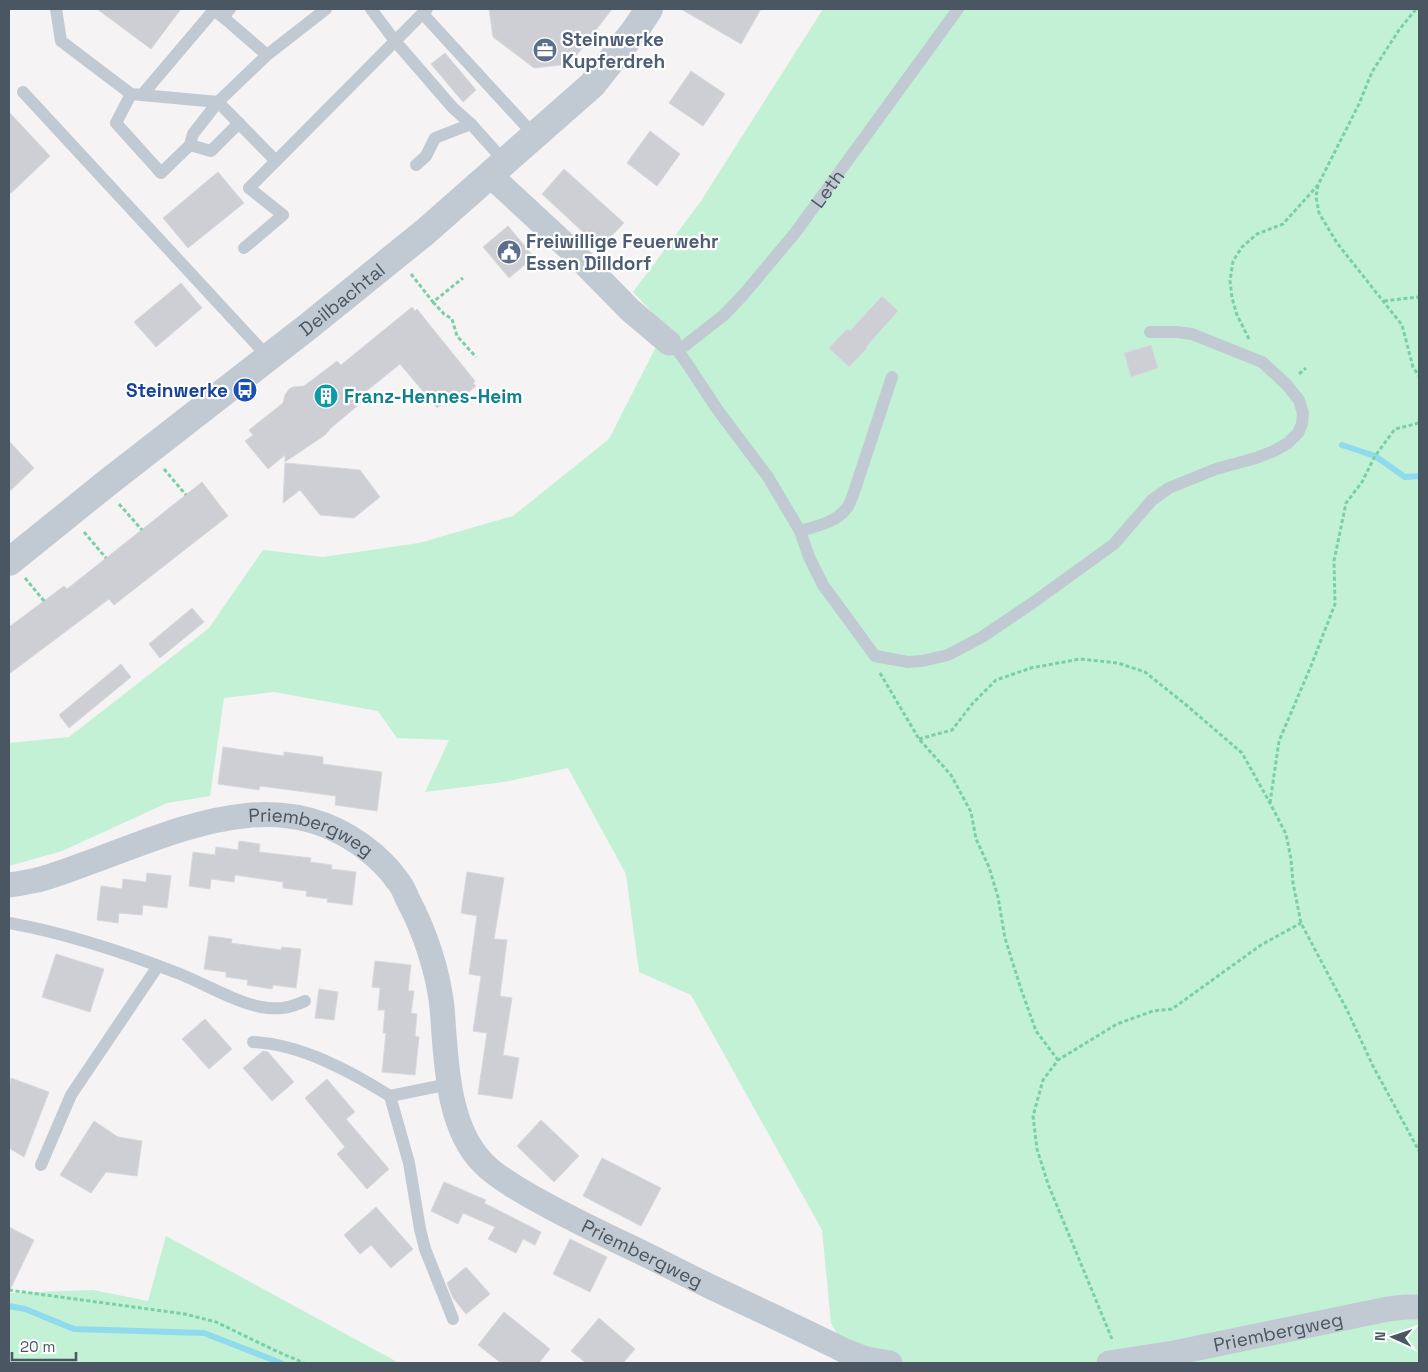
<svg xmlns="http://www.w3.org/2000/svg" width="1428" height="1372" font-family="'Space Grotesk',sans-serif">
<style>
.green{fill:#c3f1d5}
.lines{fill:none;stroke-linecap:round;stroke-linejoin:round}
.stream{stroke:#90daee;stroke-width:6}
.building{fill:#cdcfd5;stroke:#d7d9de}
.path{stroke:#7ad0a6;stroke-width:3;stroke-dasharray:4 2.5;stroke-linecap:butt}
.service{stroke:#c1cad2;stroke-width:12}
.minor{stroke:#c1cad2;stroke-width:25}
.tertiary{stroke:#c1cad2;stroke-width:28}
.labels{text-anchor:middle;stroke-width:4.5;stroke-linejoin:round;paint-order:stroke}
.service-label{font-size:19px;font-weight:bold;fill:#4e5e75;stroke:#fff;text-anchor:start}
.street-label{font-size:19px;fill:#4a5661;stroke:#fff}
.transit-label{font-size:19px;font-weight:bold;fill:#164399;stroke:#fff;text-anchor:end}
.culture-label{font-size:19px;font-weight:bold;fill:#0d838f;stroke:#fff;text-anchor:start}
</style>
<rect width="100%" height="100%" fill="#f5f3f3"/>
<g class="green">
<polygon points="823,9 1419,9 1419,1363 853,1363 831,1323 822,1230 691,995 639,972 626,874 568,768 504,782 425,792 449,740 397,738 378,711 274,692 224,698 210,796 167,803 62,851 9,866 9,743 69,737 209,628 263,550 323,557 419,543 513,516 609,439 666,327 633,292 701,201"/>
<polygon points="166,1236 399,1363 9,1363 9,1293 93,1290 148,1301"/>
</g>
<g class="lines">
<g class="stream">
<polyline points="1342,445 1375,456 1405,477 1419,476"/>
<polyline points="9,1306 25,1309 74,1329 204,1333 281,1363"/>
</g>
</g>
<g class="building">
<polygon points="97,9 181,9 151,49"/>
<polygon points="489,9 612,9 570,64 534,68 493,37"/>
<polygon points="681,9 761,9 741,44"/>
<polygon points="445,53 476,90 463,102 431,64"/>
<polygon points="691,71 725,94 703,126 669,103"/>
<polygon points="9,112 50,156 9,195"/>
<polygon points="650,131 680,154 657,186 627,163"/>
<polygon points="564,169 624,223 600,248 542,194"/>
<polygon points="218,172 244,203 188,248 163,218"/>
<polygon points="508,226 534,257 509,278 483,247"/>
<polygon points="181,283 202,308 156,347 134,322"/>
<polygon points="882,296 898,311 866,347 867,348 849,367 829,348 847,329 850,331"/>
<polygon points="412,307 415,311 417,309 437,334 475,381 473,383 476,386 460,399 455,393 437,408 400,364 364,393 368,397 331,428 325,435 285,462 285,455 268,469 245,441 253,435 249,430 283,403 285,395 289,389 293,387 304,386 337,361 341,365"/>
<polygon points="1151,345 1158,368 1131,377 1124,353"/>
<polygon points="9,441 34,468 9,492"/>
<polygon points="285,463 360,470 380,497 354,518 320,515 300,490 283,503"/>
<polygon points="202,482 228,516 114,605 109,599 9,674 9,627 64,586 67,589"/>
<polygon points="192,608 204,622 160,658 149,644"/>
<polygon points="121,664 131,677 69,728 59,715"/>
<polygon points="223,747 284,756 284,752 323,757 323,764 382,772 377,811 335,805 336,796 260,786 259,790 218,784"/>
<polygon points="239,841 260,844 259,852 311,858 310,862 332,865 331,869 356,872 352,905 327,902 328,899 306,896 307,891 283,888 283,882 235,875 234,882 211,879 210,889 189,886 193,852 215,855 216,847 238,850"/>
<polygon points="467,872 504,878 494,939 507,940 500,996 512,998 503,1055 519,1058 512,1099 478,1094 487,1033 473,1031 481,976 469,974 477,916 461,913"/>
<polygon points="147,873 171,876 167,908 143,905 142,915 119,913 118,923 97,920 101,886 122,889 123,879 146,882"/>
<polygon points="209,936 232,939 231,943 281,950 282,947 301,949 296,988 273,985 272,989 247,985 248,980 226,977 226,972 204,969"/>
<polygon points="56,954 104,969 90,1012 42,997"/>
<polygon points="375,961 411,965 408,991 414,991 411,1013 417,1014 415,1036 419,1037 415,1075 382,1072 386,1033 383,1033 385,1010 378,1010 380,988 372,987"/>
<polygon points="319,989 338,992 334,1020 315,1018"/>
<polygon points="205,1019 232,1049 209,1069 182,1039"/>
<polygon points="263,1051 268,1052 294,1082 272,1101 243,1068"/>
<polygon points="11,1078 49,1092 24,1157 9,1148 9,1089"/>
<polygon points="327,1079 355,1112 346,1119 389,1169 367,1189 337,1154 345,1147 305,1098"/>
<polygon points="541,1120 579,1156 554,1182 517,1146"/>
<polygon points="94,1121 118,1137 142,1141 137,1176 106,1172 91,1193 60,1175"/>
<polygon points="602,1158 661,1188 641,1226 583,1196"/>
<polygon points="444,1182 486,1200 484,1203 541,1232 535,1245 523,1239 516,1253 488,1239 495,1227 463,1213 458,1224 431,1211"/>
<polygon points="376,1207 413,1249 391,1268 371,1245 360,1254 344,1235"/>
<polygon points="9,1227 34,1240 9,1292"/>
<polygon points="570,1239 607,1257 590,1292 553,1274"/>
<polygon points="466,1267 490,1294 466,1314 453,1298 447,1283"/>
<polygon points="504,1312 550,1349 539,1363 501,1363 478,1345"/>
<polygon points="599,1318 635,1349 623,1363 586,1363 571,1351"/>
</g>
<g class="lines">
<g class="path">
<polyline points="1318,185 1316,197 1319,213 1337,243 1402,325 1413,367 1419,376"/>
<polyline points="411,274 433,302 463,278"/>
<polyline points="1384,301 1419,297"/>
<polyline points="433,302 444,314 452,319 457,336 476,357"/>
<polyline points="1249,339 1237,315 1232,298 1230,281 1233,261 1242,247 1257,234 1283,224 1318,185 1359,104 1372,72 1399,30 1416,9"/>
<polyline points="1299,374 1306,368"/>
<polyline points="164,469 186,495"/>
<polyline points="119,504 142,530"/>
<polyline points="84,532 106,558"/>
<polyline points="25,578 44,601"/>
<polyline points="880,673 919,739 951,775 971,812 976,839 989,867 998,897 1005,938 1021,989 1036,1031 1058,1060"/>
<polyline points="919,739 952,730 973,703 996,680 1031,668 1080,659 1118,663 1145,672 1185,704 1242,753 1270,803 1286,834 1291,859 1293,883 1301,923 1347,1010 1373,1066 1419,1151"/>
<polyline points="1270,803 1279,741 1311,666 1335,604 1334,561 1346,503 1362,482 1375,456 1395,429 1419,423"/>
<polyline points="9,1290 185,1314 216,1322 274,1350 304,1363"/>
<polyline points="1112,1339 1048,1184 1037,1149 1033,1116 1043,1080 1058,1060 1117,1024 1153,1011 1172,1009 1261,945 1301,923"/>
</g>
<g class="service">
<polyline points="56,9 61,41 131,94 218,102"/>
<polyline points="230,9 223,17 267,55 326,9"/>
<polyline points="371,9 395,41 453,108 471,124 505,162"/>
<polyline points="423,14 535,136"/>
<polyline points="267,55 218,102 276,161"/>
<polyline points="23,92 268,357"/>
<polyline points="131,94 116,123 161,173 190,145 211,151 239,123"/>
<polyline points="142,95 214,10 223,17"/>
<polyline points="190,145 193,134 218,102"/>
<polyline points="416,165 426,156 435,138 471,124"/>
<polyline points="244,248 283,215 249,188 427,9"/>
<polyline points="669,343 678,351 686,362 717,409 768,477 800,531 809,557 823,585 875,656 908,662 922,661 948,655 982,637 1031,604 1114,544 1152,500 1169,488 1216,469 1256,458 1274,451 1288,443 1298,433 1302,424 1303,413 1299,400 1286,384 1262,362 1192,334 1177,332 1150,332"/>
<path id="s1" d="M678,351L724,315L744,294L795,233L958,9"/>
<path d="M800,531C816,526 835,523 846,509C849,506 851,500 853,495L892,377"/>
<path d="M9,923C66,933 126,953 180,974C205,984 235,1002 261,1007C278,1010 290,1008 305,1001"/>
<path d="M253,1042C300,1044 350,1071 390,1096L409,1163L420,1229L425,1249L453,1319"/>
<polyline points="390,1096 449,1084"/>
<polyline points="41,1165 71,1095 158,966"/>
</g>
<g class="minor">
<polyline points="490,175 573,252 630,310 669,343"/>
<path id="s2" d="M9,885C18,884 27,882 37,880C57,875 76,867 96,860C188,826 287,780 374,855C382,862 391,871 397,880C402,885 405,893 408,900C425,932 438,971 442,1007C446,1056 446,1126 483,1163C492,1173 504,1180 515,1187C547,1207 581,1223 615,1240C646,1254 676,1270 707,1285C753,1307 799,1328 845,1351L866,1359L890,1363"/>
<path id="s3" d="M1109,1363L1174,1353L1388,1309L1406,1307H1419"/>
</g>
<path class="tertiary" id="s4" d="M9,562L107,483L310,325L425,232L592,85L636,29L649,9"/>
</g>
<defs>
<symbol id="office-disc" viewBox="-11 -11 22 22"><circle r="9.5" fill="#5c6f8a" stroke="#fff"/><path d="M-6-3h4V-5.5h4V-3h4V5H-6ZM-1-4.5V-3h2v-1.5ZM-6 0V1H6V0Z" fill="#fff"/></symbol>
<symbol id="civic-disc" viewBox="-11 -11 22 22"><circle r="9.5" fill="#5c6f8a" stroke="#fff"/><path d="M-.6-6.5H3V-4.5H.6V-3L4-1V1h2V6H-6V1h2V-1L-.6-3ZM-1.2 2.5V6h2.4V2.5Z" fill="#fff"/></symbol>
<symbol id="bus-disc" viewBox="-11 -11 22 22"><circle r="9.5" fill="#1a4fb4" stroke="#fff"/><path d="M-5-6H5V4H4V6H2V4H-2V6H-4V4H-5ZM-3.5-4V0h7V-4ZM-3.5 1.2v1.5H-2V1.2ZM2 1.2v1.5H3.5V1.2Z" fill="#fff"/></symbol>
<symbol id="building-disc" viewBox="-11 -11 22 22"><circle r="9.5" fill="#0f9aa8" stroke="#fff"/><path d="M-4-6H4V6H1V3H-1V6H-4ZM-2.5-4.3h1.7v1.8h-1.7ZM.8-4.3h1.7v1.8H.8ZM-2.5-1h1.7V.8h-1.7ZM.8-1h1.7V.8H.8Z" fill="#fff"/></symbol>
</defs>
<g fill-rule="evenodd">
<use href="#office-disc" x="531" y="36" width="28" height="28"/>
<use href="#civic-disc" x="495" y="238" width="28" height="28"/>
<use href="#bus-disc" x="231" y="376" width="28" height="28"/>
<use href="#building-disc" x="312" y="382" width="28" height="28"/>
</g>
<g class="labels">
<g class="service-label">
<text x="562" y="46">Steinwerke<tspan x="562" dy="22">Kupferdreh</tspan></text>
<text x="526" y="248">Freiwillige Feuerwehr<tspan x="526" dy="22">Essen Dilldorf</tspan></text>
</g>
<g class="street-label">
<text dy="7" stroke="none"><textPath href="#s1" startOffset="222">Leth</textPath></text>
<text dy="7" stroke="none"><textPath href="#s4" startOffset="424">Deilbachtal</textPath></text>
<text dy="7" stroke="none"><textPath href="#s2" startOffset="316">Priembergweg</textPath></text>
<text dy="7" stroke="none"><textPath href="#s2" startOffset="904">Priembergweg</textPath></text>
<text dy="7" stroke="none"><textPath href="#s3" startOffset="172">Priembergweg</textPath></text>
</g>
<g class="transit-label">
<text x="228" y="397">Steinwerke</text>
</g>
<g class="culture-label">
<text x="344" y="403">Franz-Hennes-Heim</text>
</g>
</g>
<rect width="1428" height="1372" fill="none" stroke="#4a5661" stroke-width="20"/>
<g transform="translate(1393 1337) rotate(273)" stroke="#ffffff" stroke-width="4" paint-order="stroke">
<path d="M0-4L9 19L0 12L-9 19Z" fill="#4a5661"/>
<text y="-8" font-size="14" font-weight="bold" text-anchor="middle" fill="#4a5661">N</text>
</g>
<path d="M12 1352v8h64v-8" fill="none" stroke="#4a5661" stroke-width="2.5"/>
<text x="20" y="1352" font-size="15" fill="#4a5661" stroke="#ffffff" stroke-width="4" paint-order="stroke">20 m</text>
</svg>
